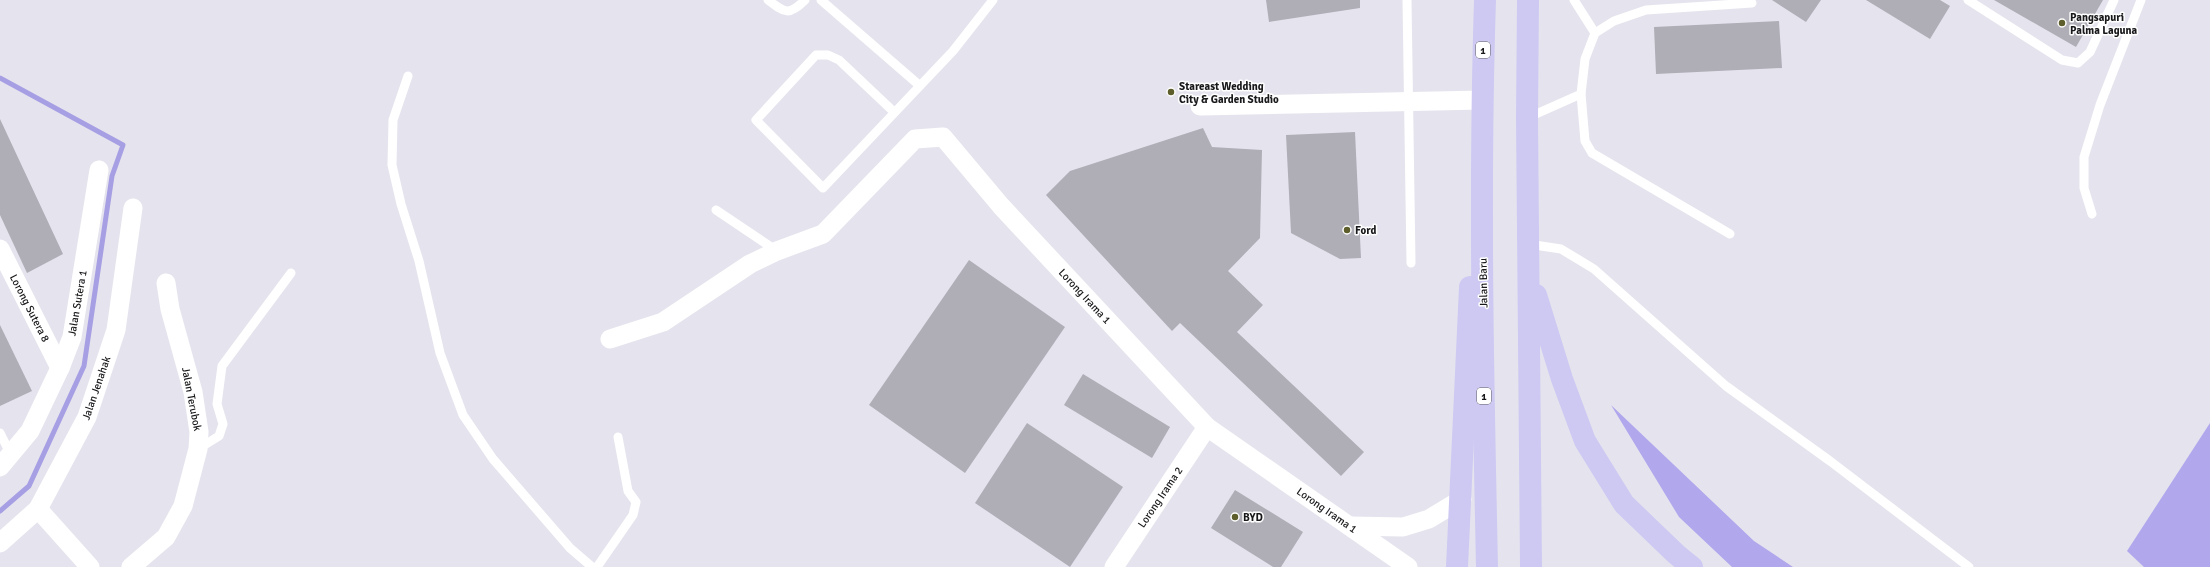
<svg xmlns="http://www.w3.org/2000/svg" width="2210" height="567" font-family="Signika,sans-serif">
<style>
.forest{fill:#b0a7ed}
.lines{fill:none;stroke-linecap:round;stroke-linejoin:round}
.stream{stroke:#a79fe3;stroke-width:5}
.building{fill:#afaeb7}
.lane{stroke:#fff;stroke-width:9}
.street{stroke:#fff;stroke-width:19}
.highway{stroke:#cdc9f2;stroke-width:22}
.poi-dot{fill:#5d5e2b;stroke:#fff;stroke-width:1.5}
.labels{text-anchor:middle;stroke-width:3;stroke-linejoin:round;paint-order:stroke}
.shield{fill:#fff;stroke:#5e5e60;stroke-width:1}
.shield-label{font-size:10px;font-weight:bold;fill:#19191c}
.poi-label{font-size:11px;font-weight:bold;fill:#19191c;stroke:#fff;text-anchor:start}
.street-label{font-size:11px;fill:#19191c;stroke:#fff}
</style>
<rect width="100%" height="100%" fill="#e5e4ee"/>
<g class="forest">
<polygon points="1611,405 1754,541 1793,567 1732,567 1679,517"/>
<polygon points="2210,423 2210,567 2144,567 2127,551"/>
</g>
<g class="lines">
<polyline class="stream" points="0,78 123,145 112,176 84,366 29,486 0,511"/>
</g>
<g class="building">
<polygon points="1266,0 1360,0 1360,8 1269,22"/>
<polygon points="1772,0 1821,0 1806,22"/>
<polygon points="1866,0 1940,0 1950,6 1930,39"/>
<polygon points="1994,0 2103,0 2076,47"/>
<polygon points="1779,21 1782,68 1656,74 1654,27"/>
<polygon points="0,119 63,254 27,273 0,215"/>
<polygon points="1203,128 1212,147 1262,150 1260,238 1228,271 1263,305 1237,332 1364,452 1341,476 1180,323 1172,331 1046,195 1070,171"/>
<polygon points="1355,132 1361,258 1340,259 1291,233 1286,135"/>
<polygon points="969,260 1065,327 965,473 869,405"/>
<polygon points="0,325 32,391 0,406"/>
<polygon points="1083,374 1170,427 1152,458 1064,405"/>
<polygon points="1027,423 1123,487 1070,567 975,503"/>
<polygon points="1235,490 1303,532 1281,567 1273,567 1211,528"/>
</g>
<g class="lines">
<g class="lane">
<path d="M768,0C785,13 789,16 805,0"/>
<polyline points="821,0 919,85"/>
<polyline points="1407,0 1411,263"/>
<polyline points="1574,0 1595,33"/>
<polyline points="1968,0 2062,60 2078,63 2090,52 2114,0"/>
<polyline points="408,76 393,120 392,165 401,204 419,261 440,353 463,415 493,459 570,548 592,567"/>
<polyline points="1581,94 1585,141 1592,153 1730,234"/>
<polyline points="894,112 839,60 828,55 816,55 756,120 823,188 953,51 993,0"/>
<polyline points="1527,118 1581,94 1585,59 1595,33 1614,21 1646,10 1752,3"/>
<polyline points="716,210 777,251"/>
<polyline points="2092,214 2084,188 2084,157 2100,105 2141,0"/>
<polyline points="1528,244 1561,249 1594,269 1726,386 1830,461 1969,567"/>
<polyline points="0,433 11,455"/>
<polyline points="198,449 219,436 223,424 217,404 222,366 291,273"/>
<polyline points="597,567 633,515 636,502 628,491 618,437"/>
</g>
<g class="street">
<polyline points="1200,106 1482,100"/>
<polyline points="0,249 60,368"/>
<polyline points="610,339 663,322 750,264 777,251 823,234 915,139 943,137 1001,206 1207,427 1408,567"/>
<polyline points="0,467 30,431 60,368 72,337 99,170"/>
<polyline points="38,509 90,567"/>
<polyline points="1350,526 1403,527 1429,519 1462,499"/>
<polyline points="0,543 38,509 87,417 116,330 133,208"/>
<polyline points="131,567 166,537 183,506 198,449 199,432 193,392 170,309 166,283"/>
<polyline points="1114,567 1207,427"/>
</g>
<g class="highway">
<path d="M1485,0C1479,189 1483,378 1487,567"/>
<polyline points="1528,0 1527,118 1531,567"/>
<polyline points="1536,295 1562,379 1585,441 1624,504 1676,554 1692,567"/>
<polyline points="1457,567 1470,287"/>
</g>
</g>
<g class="poi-dot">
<circle cx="2062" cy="23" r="4"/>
<circle cx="1171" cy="92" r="4"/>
<circle cx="1347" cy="230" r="4"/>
<circle cx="1235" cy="517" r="4"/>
</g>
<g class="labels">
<g class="shield">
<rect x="1476" y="42" width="14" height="16" rx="3"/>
<rect x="1477" y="388" width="14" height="16" rx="3"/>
</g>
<g class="shield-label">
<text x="1483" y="54">1</text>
<text x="1484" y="400">1</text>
</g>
<g class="poi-label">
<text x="2070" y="21">Pangsapuri<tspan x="2070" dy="13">Palma Laguna</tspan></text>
<text x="1179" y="90">Stareast Wedding<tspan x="1179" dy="13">City &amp; Garden Studio</tspan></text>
<text x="1355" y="234">Ford</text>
<text x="1243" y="521">BYD</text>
</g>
<g class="street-label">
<text transform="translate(1483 283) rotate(-91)" y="4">Jalan Baru</text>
<text transform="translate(1085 296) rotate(47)" y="4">Lorong Irama 1</text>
<text transform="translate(77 303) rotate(-80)" y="4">Jalan Sutera 1</text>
<text transform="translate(30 308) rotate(63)" y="4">Lorong Sutera 8</text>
<text transform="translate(96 388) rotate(-71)" y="4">Jalan Jenahak</text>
<text transform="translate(192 399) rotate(79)" y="4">Jalan Terubok</text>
<text transform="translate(1160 497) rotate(-56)" y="4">Lorong Irama 2</text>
<text transform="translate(1327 510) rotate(35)" y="4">Lorong Irama 1</text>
</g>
</g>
</svg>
